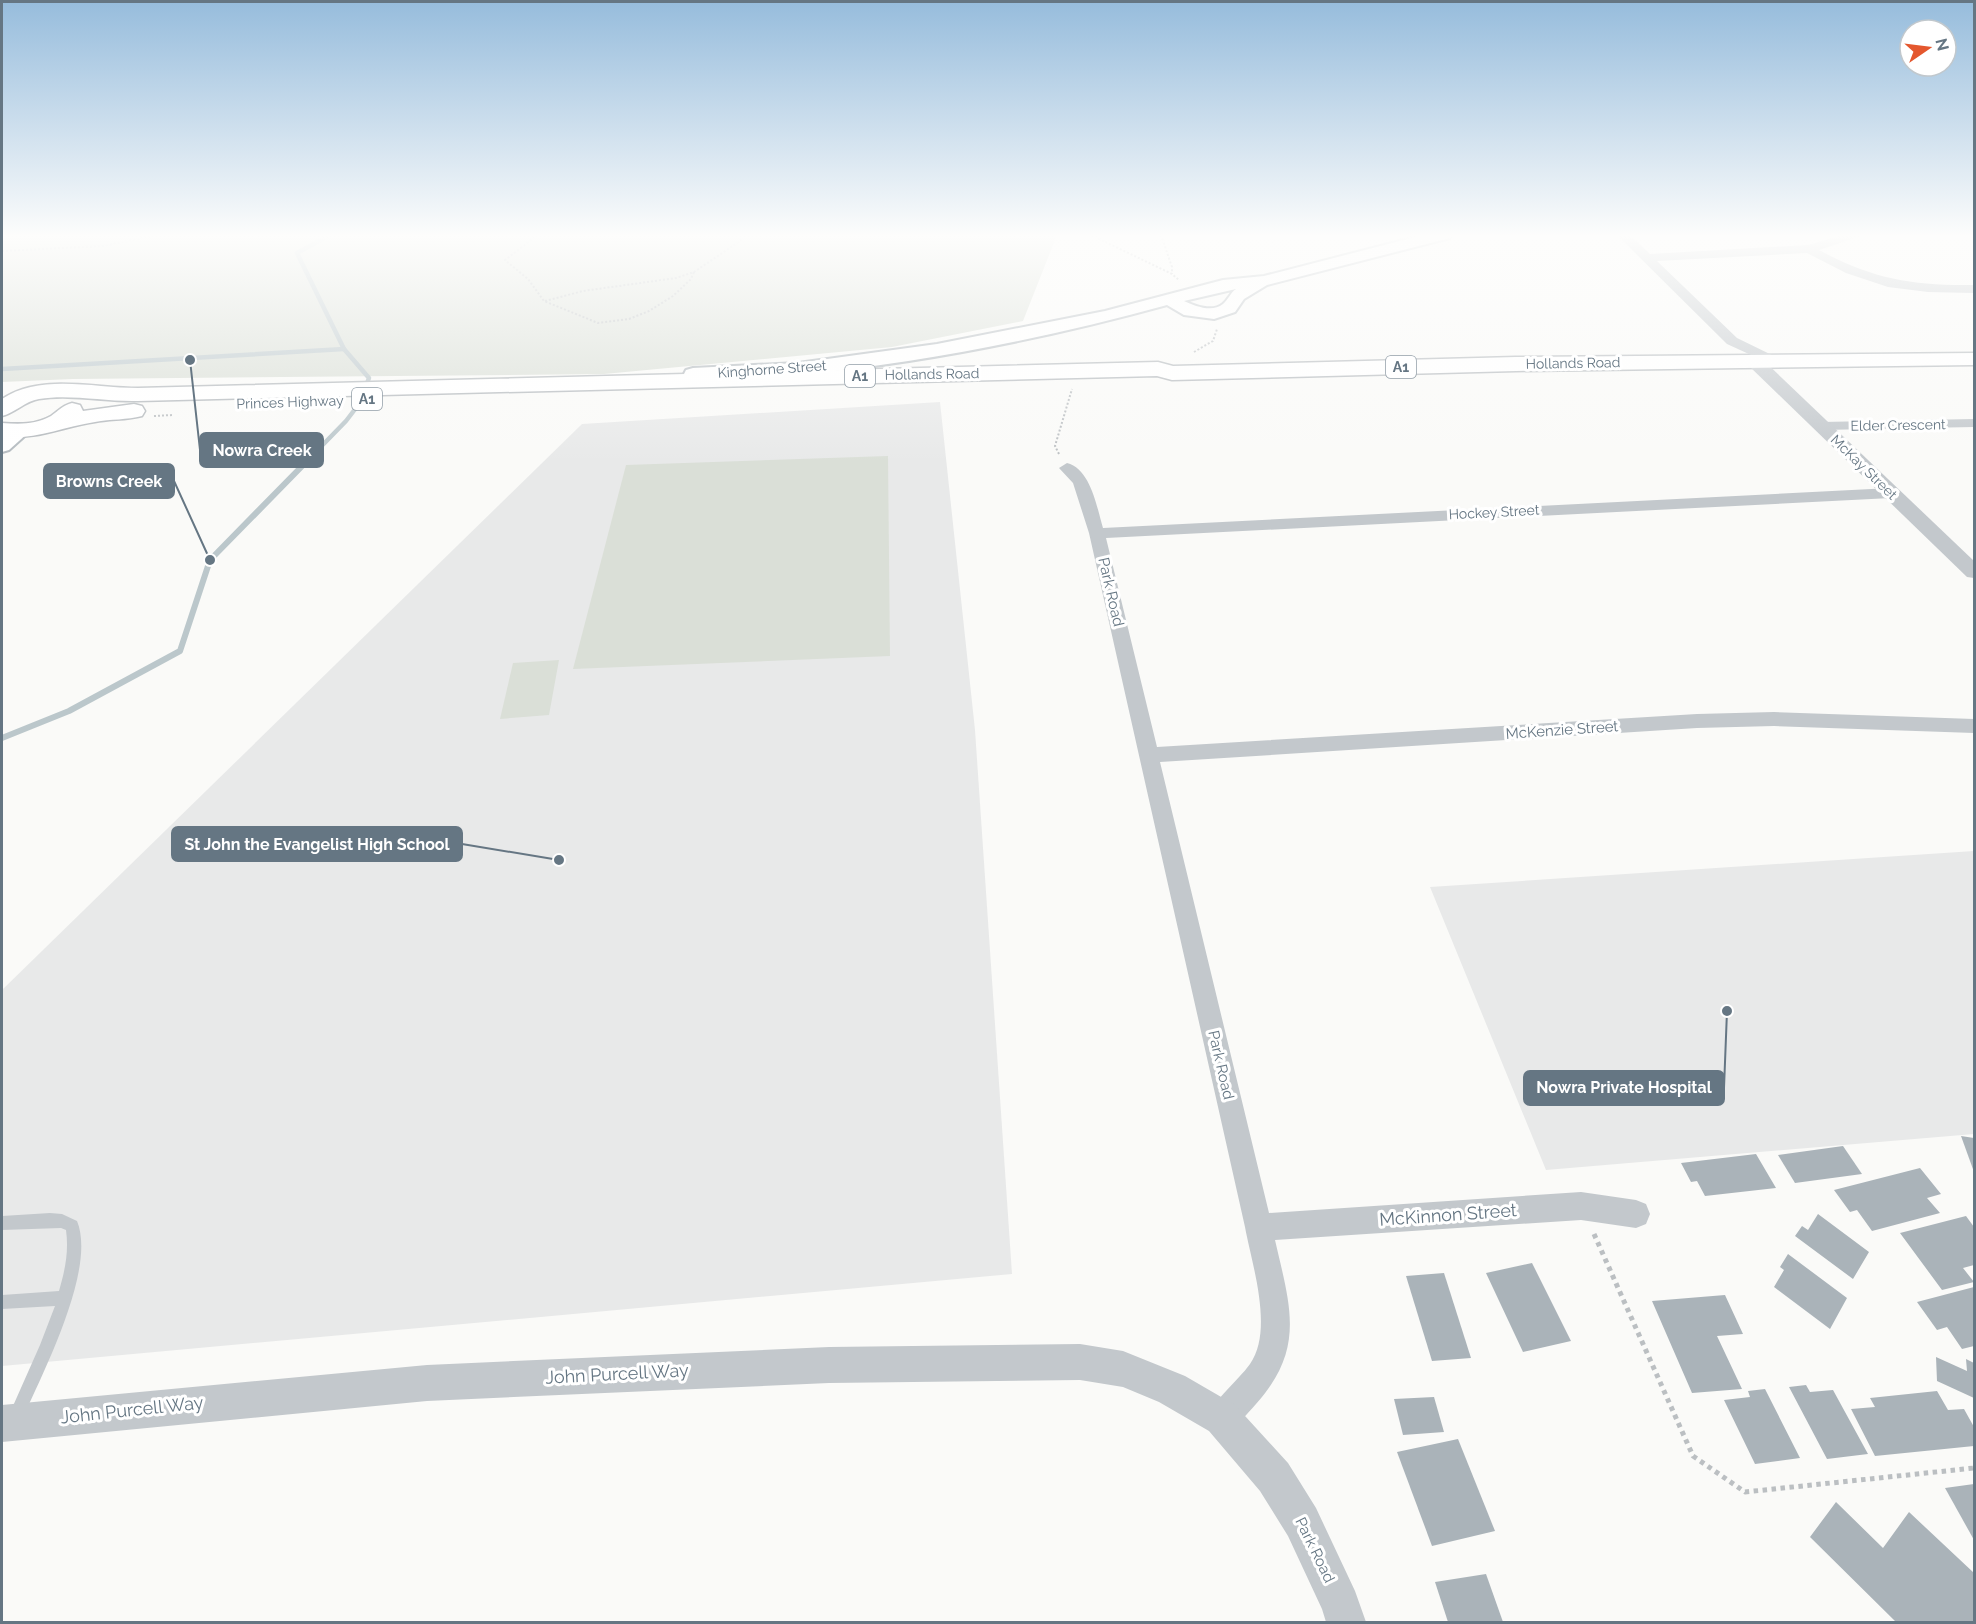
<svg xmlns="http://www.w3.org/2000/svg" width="1976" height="1624" font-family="Raleway,sans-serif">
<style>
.built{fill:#e8e9e9}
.green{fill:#dadfd7}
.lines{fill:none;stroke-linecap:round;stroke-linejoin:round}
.stream-far1{stroke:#bbc7cb;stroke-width:4.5}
.stream{stroke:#bbc7cb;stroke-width:6}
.building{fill:#aab3b9}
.secondary-casing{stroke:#b3babf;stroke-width:4}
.trunk-casing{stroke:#b4b9bd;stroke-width:3}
.path-far1{stroke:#bbbfc2;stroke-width:2;stroke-dasharray:2 2;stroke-linecap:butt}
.path{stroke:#bbbfc2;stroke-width:5;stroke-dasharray:4.5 4.5;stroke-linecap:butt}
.service{fill:#c3c8cc;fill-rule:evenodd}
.minor{fill:#c3c8cc;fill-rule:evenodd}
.tertiary{fill:#c3c8cc;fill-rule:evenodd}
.secondary{fill:#fff;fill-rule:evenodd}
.trunk{fill:#fff;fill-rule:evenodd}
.labels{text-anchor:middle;stroke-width:6;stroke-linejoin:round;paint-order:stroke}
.far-street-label{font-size:14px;fill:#657683;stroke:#fff}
.shield{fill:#fff;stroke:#939fa8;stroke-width:1.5}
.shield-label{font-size:14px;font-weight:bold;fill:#657683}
.street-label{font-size:15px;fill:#657683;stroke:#fff}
.near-street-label{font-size:18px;fill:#657683;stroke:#fff}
.leader{fill:none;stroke:#657683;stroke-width:2}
.callout-dot{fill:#657683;stroke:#fff;stroke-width:2}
.callout{fill:#657683;stroke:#657683;stroke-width:2}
.callout-label{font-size:16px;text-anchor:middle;font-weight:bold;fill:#fff}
</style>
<rect width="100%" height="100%" fill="#fafaf8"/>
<g class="built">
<polygon points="940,402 975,730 1012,1274 2,1366 2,990 582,424"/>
<polygon points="1974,851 1974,1134 1546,1170 1430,887"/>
</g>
<g class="green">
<polygon points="2,235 1057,235 1023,321 892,347 604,374 73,379 2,382"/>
<polygon points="888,456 890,656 573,669 626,465"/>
<polygon points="559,660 549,715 500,719 513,663"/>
</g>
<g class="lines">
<g class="stream-far1">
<polyline points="2,369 344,349 297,253 330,235"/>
<polyline points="308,460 346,421 359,404 369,378 344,349"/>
</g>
<polyline class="stream" points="2,738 69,711 180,651 210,560 310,458"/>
</g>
<g class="building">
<polygon points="1961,1136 1974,1138 1974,1172"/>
<polygon points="1843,1146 1862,1174 1795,1183 1778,1155"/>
<polygon points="1756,1154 1776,1188 1705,1196 1697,1181 1691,1182 1681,1163"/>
<polygon points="1920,1168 1941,1194 1927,1198 1940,1213 1872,1231 1857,1210 1850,1212 1834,1190"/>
<polygon points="1818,1214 1869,1252 1853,1279 1795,1236 1802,1226 1808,1230"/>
<polygon points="1966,1216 1974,1227 1974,1265 1963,1268 1974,1282 1942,1290 1900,1233"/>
<polygon points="1788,1254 1847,1298 1830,1329 1774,1287 1784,1270 1780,1267"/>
<polygon points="1532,1263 1571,1341 1523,1352 1486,1273"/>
<polygon points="1444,1273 1471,1358 1432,1361 1406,1276"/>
<polygon points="1974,1287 1974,1346 1962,1349 1947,1327 1937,1330 1917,1302"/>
<polygon points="1725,1295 1743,1334 1717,1336 1742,1389 1692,1393 1652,1301"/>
<polygon points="1936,1357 1967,1371 1966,1359 1974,1363 1974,1398 1937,1381"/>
<polygon points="1806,1385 1810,1392 1833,1390 1868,1454 1827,1459 1789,1387"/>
<polygon points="1765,1389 1800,1458 1755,1464 1724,1400 1750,1397 1748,1391"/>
<polygon points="1937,1391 1948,1410 1964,1409 1974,1427 1974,1446 1875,1456 1851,1409 1875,1407 1870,1398"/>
<polygon points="1434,1397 1444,1432 1403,1435 1394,1399"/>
<polygon points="1458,1439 1495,1531 1432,1546 1397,1452"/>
<polygon points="1974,1484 1974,1540 1945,1488"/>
<polygon points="1836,1502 1883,1548 1909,1512 1974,1573 1974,1622 1896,1622 1810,1537"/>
<polygon points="1486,1574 1503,1622 1448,1622 1435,1582"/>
</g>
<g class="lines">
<defs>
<g id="secondary">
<path d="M1423,235H1452L1450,238L1267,285L1244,299L1235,312L1214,319L1184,315L1167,305C1047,338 922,363 798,375C763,378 728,378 693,380L686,378L684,374L686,370L693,368L798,363L937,344L1105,311L1223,280L1264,276ZM1236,289C1230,293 1229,299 1223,304C1212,313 1195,306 1184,301Z"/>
<polygon points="19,426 26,428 29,432 9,450 2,452 2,436 12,428"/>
</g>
<g id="trunk">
<path d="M1974,353V365L1516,371L1172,380L1157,376L138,401C105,402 71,394 39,399C25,401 15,413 2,416V399C40,373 94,388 138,388L1158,362L1173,366L1516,357Z"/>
<path d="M72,403L80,405L83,411L134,404L142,406L145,411L142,416C127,420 111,419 95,422C63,427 35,440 2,437V423C19,424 35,425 51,416C58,411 63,405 72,403Z"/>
</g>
</defs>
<use href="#secondary" class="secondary-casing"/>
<use href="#trunk" class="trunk-casing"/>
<g class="path-far1">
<polyline points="538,235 505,260 528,279 544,301 598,323 629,319 649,311 673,296 691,279 694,272"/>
<polyline points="1091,235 1172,274 1179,280"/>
<polyline points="1161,235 1172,267 1172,274"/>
<polyline points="2,251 103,246 158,235"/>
<polyline points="545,301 583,291 676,278 694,272 749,235"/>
<polyline points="1194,352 1213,341 1217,329"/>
<polyline points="154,416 173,415"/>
<polyline points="1059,454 1055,446 1072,389"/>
</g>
<polyline class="path" points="1594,1234 1693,1456 1745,1492 1974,1468"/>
<path class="service" d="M50,1213L62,1214L77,1221C97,1269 42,1374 22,1420L17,1423L12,1420L9,1415L40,1345L55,1306L2,1309V1295L59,1291C65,1270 69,1252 66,1230L61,1228L2,1230V1216Z"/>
<g class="minor">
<path d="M1617,235H1630L1650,254L1808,245L1843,235H1864L1819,250C1872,279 1914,286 1974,285V293L1928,292L1888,287L1846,273L1807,253L1657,261L1737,338L1780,359L1782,362L1780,365L1775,366L1727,344Z"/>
<polygon points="1974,419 1974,427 1821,430 1814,426 1821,422"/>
<path d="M1067,463C1091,469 1097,508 1103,528L1891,488L1899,493L1891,498L1106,538L1157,747L1697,714L1774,712L1974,719V733L1774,726L1697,728L1160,762L1269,1213L1581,1192L1636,1200L1646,1204L1650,1214L1646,1224L1636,1228L1581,1220L1275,1240C1290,1306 1306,1348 1256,1404C1246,1415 1237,1427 1222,1433L1211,1429L1207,1418C1216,1397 1237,1382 1250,1364C1274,1330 1252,1265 1245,1227L1089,533L1073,483L1059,468Z"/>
</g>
<g class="tertiary">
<polygon points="1755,357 1761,358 1974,561 1974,578 1967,577 1749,366 1747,362 1749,358"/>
<polygon points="1080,1344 1123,1351 1185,1376 1235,1405 1288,1463 1316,1508 1355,1591 1366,1622 1326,1622 1322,1609 1288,1536 1260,1491 1209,1431 1159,1402 1123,1387 1080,1380 829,1383 427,1401 2,1442 2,1405 427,1365 829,1347"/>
</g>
<use href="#secondary" class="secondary"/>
<use href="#trunk" class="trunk"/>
</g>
<linearGradient id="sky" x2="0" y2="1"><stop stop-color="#96bcdc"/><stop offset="0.51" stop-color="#fdfdfc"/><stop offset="1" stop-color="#fdfdfc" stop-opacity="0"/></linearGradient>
<rect width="1976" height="463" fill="url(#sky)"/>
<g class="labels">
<g class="far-street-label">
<text transform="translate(1573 363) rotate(-1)" y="5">Hollands Road</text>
<text transform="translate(772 369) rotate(-4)" y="5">Kinghorne Street</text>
<text transform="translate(932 374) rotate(-1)" y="5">Hollands Road</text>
<text transform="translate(290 402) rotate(-2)" y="5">Princes Highway</text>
<text transform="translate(1898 425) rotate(-1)" y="5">Elder Crescent</text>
<text transform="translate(1864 467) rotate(44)" y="5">McKay Street</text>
<text transform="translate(1494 512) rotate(-3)" y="5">Hockey Street</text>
</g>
<g class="shield">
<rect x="1386" y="356" width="30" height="22" rx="4.5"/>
<rect x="845" y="365" width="30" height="22" rx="4.5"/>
<rect x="352" y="388" width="30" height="22" rx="4.5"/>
</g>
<g class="shield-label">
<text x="1401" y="372">A1</text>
<text x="860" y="381">A1</text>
<text x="367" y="404">A1</text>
</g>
<g class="street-label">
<text transform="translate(1111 592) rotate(77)" y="5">Park Road</text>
<text transform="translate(1562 730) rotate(-4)" y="5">McKenzie Street</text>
<text transform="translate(1221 1065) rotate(77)" y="5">Park Road</text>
<text transform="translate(1315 1550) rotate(64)" y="5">Park Road</text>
</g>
<g class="near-street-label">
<text transform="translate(1448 1215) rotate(-4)" y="6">McKinnon Street</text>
<text transform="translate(617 1374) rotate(-3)" y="6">John Purcell Way</text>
<text transform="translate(132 1410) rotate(-6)" y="6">John Purcell Way</text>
</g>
</g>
<path class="leader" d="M190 360L200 450M210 560L174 481M559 860L462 844M1727 1011L1724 1088"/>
<g class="callout-dot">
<circle cx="190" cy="360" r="6"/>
<circle cx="210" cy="560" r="6"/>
<circle cx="559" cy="860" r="6"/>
<circle cx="1727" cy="1011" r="6"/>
</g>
<g class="callout">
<rect x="200" y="433" width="123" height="34" rx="6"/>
<rect x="44" y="464" width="130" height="34" rx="6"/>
<rect x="172" y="827" width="290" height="34" rx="6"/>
<rect x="1524" y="1071" width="200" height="34" rx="6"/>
</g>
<g class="callout-label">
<text x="262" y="456">Nowra Creek</text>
<text x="109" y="487">Browns Creek</text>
<text x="317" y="850">St John the Evangelist High School</text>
<text x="1624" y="1093">Nowra Private Hospital</text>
</g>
<rect width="1976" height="1624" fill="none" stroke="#657683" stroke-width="6"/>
<g transform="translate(1928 48) rotate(76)"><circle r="28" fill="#ffffff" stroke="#c1c8cd" stroke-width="1.5"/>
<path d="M0-4.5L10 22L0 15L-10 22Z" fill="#e4572e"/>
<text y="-9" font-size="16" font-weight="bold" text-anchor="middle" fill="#657683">N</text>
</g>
</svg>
